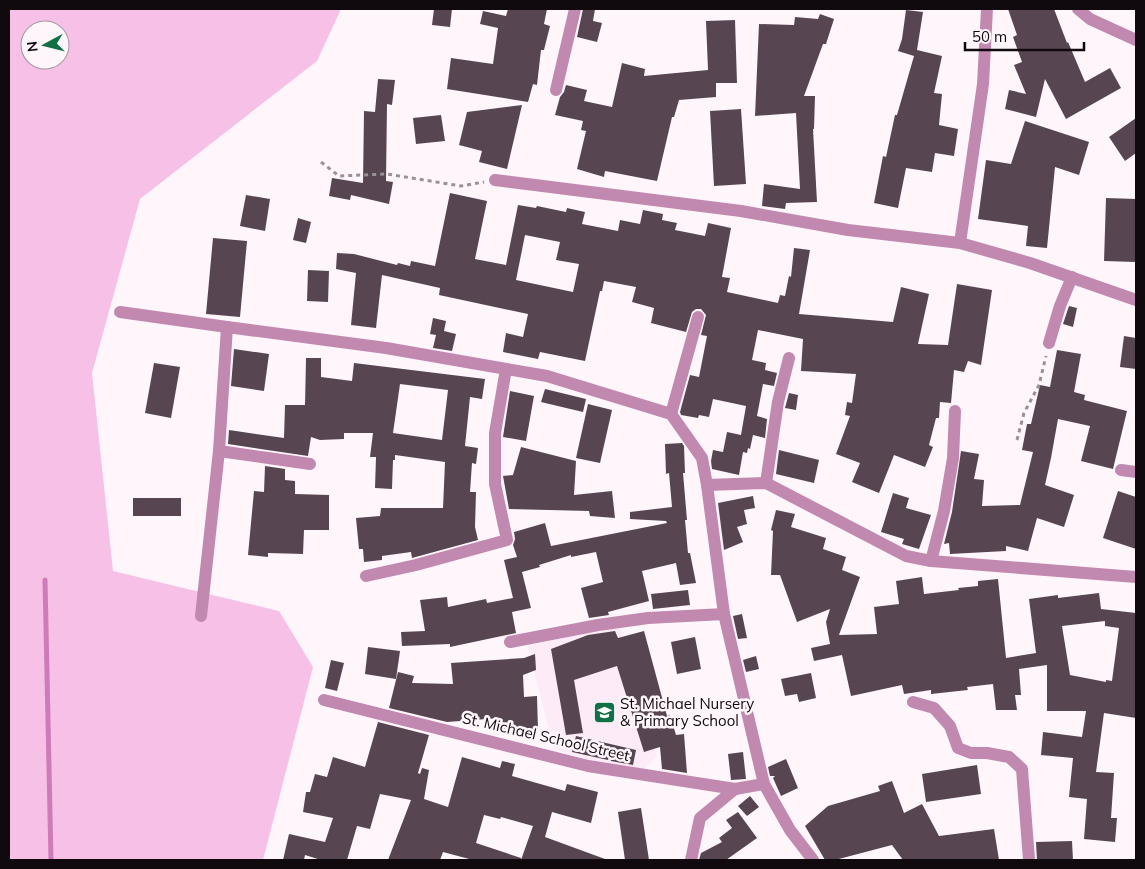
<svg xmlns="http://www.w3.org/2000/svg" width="1145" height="869" font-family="Mulish,sans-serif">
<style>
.built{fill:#fdebf7}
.green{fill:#f7c0e6;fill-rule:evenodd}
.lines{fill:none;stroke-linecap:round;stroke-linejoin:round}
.stream{stroke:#cf7bb7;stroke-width:5}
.building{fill:#574652;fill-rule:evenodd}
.path{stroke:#999197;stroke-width:3;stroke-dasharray:4 4;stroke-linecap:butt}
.minor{stroke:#c189b0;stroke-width:12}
.labels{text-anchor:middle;stroke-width:5;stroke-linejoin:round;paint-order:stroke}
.poi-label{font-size:15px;fill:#10090e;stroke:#fff6fc;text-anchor:start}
.street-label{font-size:15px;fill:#10090e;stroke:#fff6fc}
</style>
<rect width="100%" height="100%" fill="#fff6fc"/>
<polygon class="built" points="620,628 657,756 644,769 595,762 554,749 528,647 581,633"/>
<path class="green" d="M9,9H341L317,61L140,199L92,373L113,571L279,611L313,667L263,860H9ZM30,30H60V60H30Z"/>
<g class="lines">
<polyline class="stream" points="45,580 51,860"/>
</g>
<g class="building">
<polygon points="434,9 452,9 450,27 432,25"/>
<polygon points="508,9 547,9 544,24 550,26 544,50 541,50 537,85 533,84 528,102 447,89 451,58 493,64 498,28 480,24 483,11 506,16"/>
<polygon points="583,9 595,9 593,21 602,23 597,42 577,37"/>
<polygon points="1008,9 1054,9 1067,43 1068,42 1085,82 1110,68 1121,88 1066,119 1045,79 1036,117 1005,109 1009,90 1026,94 1014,65 1022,62 1013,37 1017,35"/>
<polygon points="906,10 923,12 917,50 942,56 934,93 942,94 939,125 958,129 954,156 935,153 932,172 906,168 898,208 874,203 883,156 886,157 895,115 897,115 914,56 898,51 902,39"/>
<polygon points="820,14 834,19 826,44 823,44 804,96 815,96 814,129 813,129 817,202 786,203 785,209 762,206 764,184 800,189 796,113 755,116 759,24 794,25 795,17 818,19"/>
<polygon points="735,20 737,83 716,83 716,97 679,100 674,117 672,117 657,181 605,171 604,177 577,169 586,131 581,130 583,121 555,115 560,97 564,92 566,85 587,90 584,101 612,107 622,63 645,69 644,76 708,70 706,21"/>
<polygon points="378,79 395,80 392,105 387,104 386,181 393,182 389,204 351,195 350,200 329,196 332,178 363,183 364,111 375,112"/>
<polygon points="522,105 507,169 479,162 482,151 459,145 467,112"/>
<polygon points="741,109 746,184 714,186 710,111"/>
<polygon points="441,115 445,141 416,144 413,118"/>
<polygon points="1136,118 1136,153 1125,161 1109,137"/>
<polygon points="1025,121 1089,142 1079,175 1055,167 1047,248 1026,246 1028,226 978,219 986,160 1011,164"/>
<path d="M450,193L487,201L475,259L506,265L518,205L536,208L537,206L566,212L567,208L585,212L582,224L618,231L620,220L640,224L643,210L663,214L662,220L677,223L675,230L705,236L708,223L731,228L722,277L730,278L727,292L778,303L780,295L785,296L789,276L791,277L794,248L810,250L799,314L893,322L901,287L929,294L918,344L948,345L957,284L992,290L981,365L968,361L964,372L954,370L951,403L940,402L939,418H936L929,445L933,447L925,467L894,455L879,493L852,482L860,463L836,454L850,416L845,415L847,402L852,403L856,374L801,371L803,339L758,330L752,360L766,363L765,370L777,373L774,386L763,384L757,416L767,419L765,438L753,435L750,449L748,448L747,453L743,452L739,475L712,469L711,461L713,450L723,452L727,432L741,435L746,406L713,399L709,417L699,415L698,418L681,415L680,412L690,375L699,377L707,336L701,335L706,315L701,309H696L692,312L686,332L651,323L654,308L632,302L636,287L604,281L602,291H600L585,361L540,352L538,359L503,352L506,333L523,337L528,314L439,295L440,288L382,275L376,328L351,325L356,273L336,269L337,253L354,254L397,265L398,263L410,266L411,261L435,266ZM525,235L560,242L556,260L579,264L573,292L516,280Z"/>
<polygon points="246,195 270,199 265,231 240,226"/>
<polygon points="1106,198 1136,199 1135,262 1104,261"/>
<polygon points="298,218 311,222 306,243 293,240"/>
<polygon points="213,238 247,241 240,317 206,314"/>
<polygon points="308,270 329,271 328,302 307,301"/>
<polygon points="1069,306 1077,308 1073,327 1063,324"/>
<polygon points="433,318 446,321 444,331 456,334 452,351 433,348 436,335 430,334"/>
<polygon points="1124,336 1136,338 1136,369 1120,367"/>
<polygon points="234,349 269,354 264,391 231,386"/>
<polygon points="1057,350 1081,354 1074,392 1085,395 1084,400 1127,411 1113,469 1081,461 1090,426 1058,419 1051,458 1045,485 1074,495 1064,527 1037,518 1028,551 1006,546 1006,551 950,554 949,543 944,544 952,512 961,451 979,454 974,479 984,480 982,506 1020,505 1033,452 1022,450 1027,424 1031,424 1040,385 1050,387"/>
<path d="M306,358H321V377L352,381L354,363L485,379L482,399L470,397L465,446L478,448L476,464L472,463L470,492H476L475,527L478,540L412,558L411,552L382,556V560L364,562L363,549H359L356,518L380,516L381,508H443L445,462L395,455V460H393L392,489L375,488L376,457H370L373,433H344V439L320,440L311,437L308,456L228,444L229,430L284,438L285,405H305ZM400,384L448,390L442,440L393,433Z"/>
<polygon points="154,363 180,367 171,418 145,413"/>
<polygon points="545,389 586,399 583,412 541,402"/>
<polygon points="510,391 534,396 526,441 503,437"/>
<polygon points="789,393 798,395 796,410 785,408"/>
<polygon points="588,404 612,410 600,463 576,458"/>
<polygon points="682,443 684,446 685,473 683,473 687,520 685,520 688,553 690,553 696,583 680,585 676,563 642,571 649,601 608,612 609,615 589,618 581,588 603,582 596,552 571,557 571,555 539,565 540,567 522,572 531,608 512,612 516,633 450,647 450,644 402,646 401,632 425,631 420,600 447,597 448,607 486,599 487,603 513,598 504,560 517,557 513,545 515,539 514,532 545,523 551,546 667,523 666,521 630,519 630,512 672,507 669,473 666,474 665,444"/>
<polygon points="521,447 576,461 574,495 612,491 615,518 590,516 589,511 509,509 503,476 513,475"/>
<polygon points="779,450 819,460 814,483 776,474"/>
<polygon points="265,466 285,469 285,480 295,481 295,494 329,495 329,530 304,530 303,554 268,553 268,557 248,555 254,491 264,492"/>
<polygon points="1118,491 1136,497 1136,549 1103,538"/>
<polygon points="893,493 909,498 906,508 931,515 919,549 902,544 904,539 881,532"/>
<polygon points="753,496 755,508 744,510 747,524 737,527 743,542 724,550 718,503"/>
<rect x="133" y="498" width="48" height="18"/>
<path d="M776,510L795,514L791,527L826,538L823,549L846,557L842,570L860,577L839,635L877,634L874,607L899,604L896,581L922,577L924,594L959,590L958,588L978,586V581L998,579L1006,658L1036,653L1029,599L1058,595V598L1099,593L1101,609L1136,613V718L1104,713L1096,772L1114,773L1111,818H1117L1115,842L1084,839L1087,799L1069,797L1073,758L1041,755L1043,732L1082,737L1086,711H1047V665L1019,669L1021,695H1015L1017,710H996L993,684L967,687L968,690L931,694V690L904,694L902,685L851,696L842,655L814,661L811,648L830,644L826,622L830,609L797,622L780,575H771L773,531L771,530ZM1105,621V626L1119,628L1112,681L1106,680V682L1070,675L1062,626Z"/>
<polygon points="688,590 690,605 653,609 651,594"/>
<polygon points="742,614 747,638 738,639 733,616"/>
<polygon points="615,631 618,638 644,631 667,716 670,715 676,735 684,734 687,773 662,769 660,747 644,752 617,666 574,680 583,733 566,735 551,649 588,635"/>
<polygon points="695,637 701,669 677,674 671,642"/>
<polygon points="368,647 400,651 396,679 365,674"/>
<polygon points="535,654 536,670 523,675 524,697 537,696 538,730 500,732 500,718 447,722 389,708 398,672 414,676 412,683 453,684 451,663 524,658"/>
<polygon points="756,656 759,669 746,672 743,660"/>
<polygon points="331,660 344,663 337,691 325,688"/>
<polygon points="811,673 816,698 799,702 797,694 785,696 781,679"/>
<polygon points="378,722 429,735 418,773 420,774 422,768 429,770 424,799 448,807 462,757 500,768 502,761 515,764 512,776 565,791 567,784 598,792 591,823 552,812 545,837 605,859 605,860 521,860 533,826 501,817 500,819 484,815 476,843 521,858 521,860 473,860 443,852 440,860 388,860 411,800 380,794 370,829 357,826 347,860 321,860 305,855 304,860 283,860 289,834 325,842 333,818 303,812 306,792 310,792 315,774 327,777 333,757 365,767"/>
<polygon points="576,736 636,750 633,765 611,761 610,755 608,760 572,752"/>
<polygon points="743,752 746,779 731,780 728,754"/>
<polygon points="786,759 798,788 781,796 773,778 775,776 770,776 768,767"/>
<polygon points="977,765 981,794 926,802 922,774"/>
<polygon points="892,781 904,813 922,804 939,836 994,829 999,860 903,860 892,845 835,860 825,860 805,826 828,806 880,791 878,786"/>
<polygon points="750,796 759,807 747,816 738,806"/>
<polygon points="641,808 649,860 625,860 618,812"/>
<polygon points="738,812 757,838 726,860 699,860 701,853 722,842 719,838 732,828 726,820"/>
<polygon points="1072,841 1073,860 1037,860 1036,842"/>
</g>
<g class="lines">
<g class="path">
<polyline points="321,162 339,176 387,174 461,186 484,182"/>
<polyline points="1017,440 1024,413 1039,385 1046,356"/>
</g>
<g class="minor">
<polyline points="1078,9 1090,19 1136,40"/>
<polyline points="556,90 575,9"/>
<polyline points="495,180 741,211 848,230 960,243 1030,263 1136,300"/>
<polyline points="960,243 983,84 987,9"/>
<polyline points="120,312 227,327"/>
<polyline points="1049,343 1060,306 1072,277"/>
<polyline points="671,414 698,317"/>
<polyline points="310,464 219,451 227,327 386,348 547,376 671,414 702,458 707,485 724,614 764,784 790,830 813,860"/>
<polyline points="1121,470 1136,472"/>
<polyline points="766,483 778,402 789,358"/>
<polyline points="707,485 766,483 906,556 931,561 1136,577"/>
<polyline points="931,561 944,511 953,458 955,411"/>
<polyline points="366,576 416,565 507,540 495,484 495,433 506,369"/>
<polyline points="201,616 219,451"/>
<polyline points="510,642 598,625 648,618 724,614"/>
<polyline points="324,700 588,766 735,789 764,784"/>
<polyline points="913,702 934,708 950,726 958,748 971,753 987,753 1009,757 1022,769 1029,860"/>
<polyline points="691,860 700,818 735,789"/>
</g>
</g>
<defs>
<symbol id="school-square" viewBox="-11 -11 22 22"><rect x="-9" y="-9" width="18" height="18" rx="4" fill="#107147" stroke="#fff6fc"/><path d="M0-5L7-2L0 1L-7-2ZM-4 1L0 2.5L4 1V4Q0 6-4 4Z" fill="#fff"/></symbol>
</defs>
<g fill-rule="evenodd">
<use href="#school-square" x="592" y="700" width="25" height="25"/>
</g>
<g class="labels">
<g class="poi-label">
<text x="620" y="709">St. Michael Nursery<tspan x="620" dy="17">&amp; Primary School</tspan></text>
</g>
<g class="street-label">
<text transform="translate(546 737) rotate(13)" y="5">St. Michael School Street</text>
</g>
</g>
<rect width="1145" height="869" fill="none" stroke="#10090e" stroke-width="20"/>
<g transform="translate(45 45) rotate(263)"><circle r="24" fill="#fff6fc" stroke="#9f979d"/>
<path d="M0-4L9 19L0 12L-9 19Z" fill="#107147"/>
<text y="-8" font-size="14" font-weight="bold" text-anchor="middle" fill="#10090e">N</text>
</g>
<path d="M965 42v8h119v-8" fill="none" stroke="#10090e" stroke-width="2.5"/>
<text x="972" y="42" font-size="15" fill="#10090e" stroke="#fff6fc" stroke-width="4" paint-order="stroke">50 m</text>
</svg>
